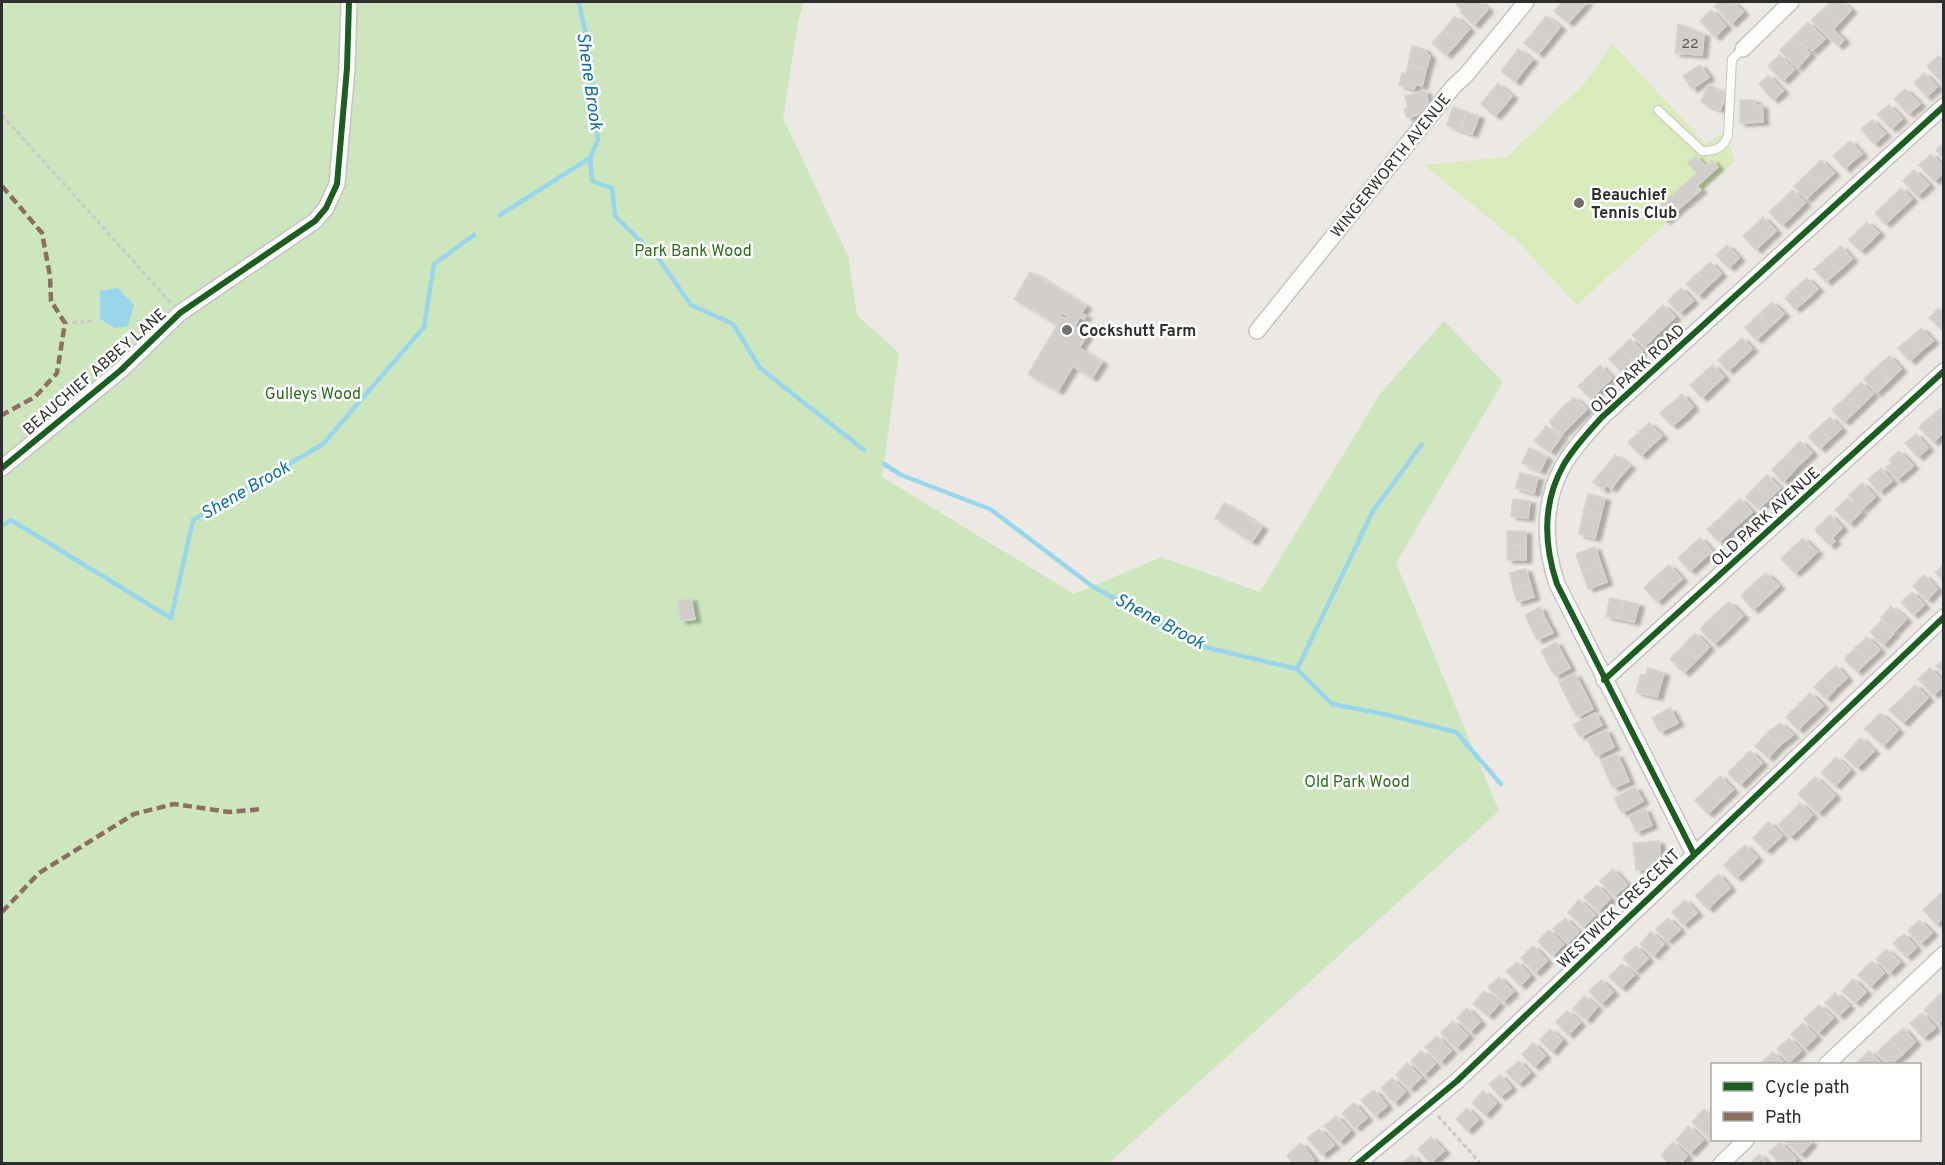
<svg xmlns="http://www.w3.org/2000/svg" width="1945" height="1165" font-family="Overpass,sans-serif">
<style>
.green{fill:#cee6be}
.pitch{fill:#d9eabb}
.water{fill:#99d6ec}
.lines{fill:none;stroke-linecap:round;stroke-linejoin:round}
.stream{stroke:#99d6ec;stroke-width:4.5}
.building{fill:#d1cecb;stroke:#d7d4d0;stroke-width:1.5;filter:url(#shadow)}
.service-casing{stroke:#c5c4c5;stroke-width:10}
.minor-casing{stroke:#c5c4c5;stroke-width:18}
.path{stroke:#c9c9c8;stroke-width:3;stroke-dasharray:4.5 3;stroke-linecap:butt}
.service{stroke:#fcfcfb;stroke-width:8}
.minor{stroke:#fcfcfb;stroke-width:15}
.quiet{stroke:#8d6e63;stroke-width:4.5;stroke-dasharray:9 4.5;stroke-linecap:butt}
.cycleway-casing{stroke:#fff;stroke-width:10}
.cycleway{stroke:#1b5e20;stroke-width:6}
.poi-dot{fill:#706f6e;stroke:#fff;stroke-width:2}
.labels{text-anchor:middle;stroke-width:5;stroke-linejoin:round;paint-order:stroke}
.number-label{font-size:14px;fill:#585857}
.street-label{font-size:16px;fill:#2e2e2e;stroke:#fff}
.poi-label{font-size:16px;font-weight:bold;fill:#2e2e2e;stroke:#fff;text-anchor:start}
.park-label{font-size:16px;fill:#2c6e1b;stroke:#fff}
.water-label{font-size:18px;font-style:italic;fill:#0d6fa3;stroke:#fff}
</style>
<defs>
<filter id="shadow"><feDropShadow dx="5.5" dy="3" stdDeviation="1.5" flood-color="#0004"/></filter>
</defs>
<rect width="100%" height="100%" fill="#ece8e4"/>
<polygon class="green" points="2,2 804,2 798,22 783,118 848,256 857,315 899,353 882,477 1074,594 1161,557 1260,592 1380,394 1444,321 1503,382 1396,563 1499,811 1109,1163 2,1164"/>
<polygon class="pitch" points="1612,44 1706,144 1724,132 1735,161 1577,305 1517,241 1424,165 1507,157 1583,85"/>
<polygon class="water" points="118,288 134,305 128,326 115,328 100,319 100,291"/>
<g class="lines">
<g class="stream">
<polyline points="590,158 592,181 612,188 615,216 658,258 691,305 733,324 760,368 864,450"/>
<polyline points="500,215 590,158 598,140 589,50 579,2"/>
<polyline points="884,464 901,475 990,509 1092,586 1197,645 1297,669 1332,704 1384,714 1456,732 1501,784"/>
<polyline points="2,526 11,520 171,618 193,520 323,444 424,327 434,264 474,235"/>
<polyline points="1297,669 1373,511 1422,444"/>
</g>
</g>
<g class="building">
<polygon points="1458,2 1480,2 1488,9 1474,25 1460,12 1462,10 1456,4"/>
<polygon points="1562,2 1568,2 1579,11 1568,23 1554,11"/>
<polygon points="1568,2 1587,2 1579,11"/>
<polygon points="1719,2 1733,2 1743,12 1731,24 1715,6"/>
<polygon points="1830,2 1842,2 1851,10 1840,22 1825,7"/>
<polygon points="1825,7 1840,22 1833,29 1844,40 1838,46 1811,20"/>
<polygon points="1711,10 1726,26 1715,37 1700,21"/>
<polygon points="1455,16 1469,29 1458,42 1444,30"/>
<polygon points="1546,16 1560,27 1549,41 1535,30"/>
<polygon points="1808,22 1825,39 1812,51 1808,47 1807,49 1794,36"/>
<polygon points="1678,24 1704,34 1702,55 1675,53"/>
<polygon points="1444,30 1458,42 1446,55 1432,43"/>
<polygon points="1535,30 1549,41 1538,54 1524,43"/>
<polygon points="1794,36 1810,54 1797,68 1780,50"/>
<polygon points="1412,46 1423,49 1430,57 1426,69 1408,65"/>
<polygon points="1518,49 1532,60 1523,71 1510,60"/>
<polygon points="1780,55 1794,70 1783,81 1768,66"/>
<polygon points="1939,56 1944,61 1942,83 1927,66"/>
<polygon points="1510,60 1523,71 1515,82 1501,71"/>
<polygon points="1408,65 1426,69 1422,86 1415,84 1414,89 1399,85 1402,73 1406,74"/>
<polygon points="1700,65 1709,77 1692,89 1683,76"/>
<polygon points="1924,73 1937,87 1926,97 1914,82"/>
<polygon points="1768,75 1783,91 1773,100 1759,84"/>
<polygon points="1498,84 1512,96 1504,106 1489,94"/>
<polygon points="1708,85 1727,93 1720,110 1701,102"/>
<polygon points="1905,89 1920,104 1908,114 1894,99"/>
<polygon points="1425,91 1429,105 1425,106 1427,112 1407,118 1404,109 1408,108 1405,96"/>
<polygon points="1489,94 1504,106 1495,116 1481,104"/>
<polygon points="1740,100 1755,100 1755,105 1762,105 1763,122 1740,123"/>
<polygon points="1889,105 1902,119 1891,129 1877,114"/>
<polygon points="1453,107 1466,112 1460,130 1447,125"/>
<polygon points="1466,112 1479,116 1472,134 1460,130"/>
<polygon points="1872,120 1885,134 1874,144 1861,129"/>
<polygon points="1850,141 1862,154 1853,161 1842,148"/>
<polygon points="1944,142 1944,158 1936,150"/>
<polygon points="1842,148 1853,161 1845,169 1833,156"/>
<polygon points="1931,154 1944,167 1944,172 1934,181 1919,165"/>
<polygon points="1696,156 1705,166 1712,160 1718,167 1697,186 1701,190 1665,221 1655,210 1697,173 1688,163"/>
<polygon points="1821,160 1834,173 1820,186 1808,173"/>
<polygon points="1914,170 1929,185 1917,196 1903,181"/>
<polygon points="1808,173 1820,186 1806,199 1794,186"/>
<polygon points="1901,188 1912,199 1898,212 1888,201"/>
<polygon points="1793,190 1805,203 1794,214 1781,201"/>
<polygon points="1781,201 1794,214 1782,225 1769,212"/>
<polygon points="1888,201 1898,212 1885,224 1875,213"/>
<polygon points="1763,217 1776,231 1766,240 1753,227"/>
<polygon points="1867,222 1879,233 1869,243 1858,231"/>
<polygon points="1753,227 1766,240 1756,250 1743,236"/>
<polygon points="1858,231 1869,243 1860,251 1849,240"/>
<polygon points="1727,245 1739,258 1729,268 1716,255"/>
<polygon points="1841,246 1852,259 1839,271 1828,257"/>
<polygon points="1828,257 1839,271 1826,282 1814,269"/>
<polygon points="1710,262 1721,274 1709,285 1698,273"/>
<polygon points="1030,272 1086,306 1081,313 1086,316 1084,319 1080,317 1074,326 1087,335 1079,348 1102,362 1092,378 1073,366 1058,391 1028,374 1062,317 1066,319 1068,316 1062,313 1056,324 1014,299"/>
<polygon points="1698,273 1709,285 1698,296 1686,284"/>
<polygon points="1807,278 1818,289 1805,301 1794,289"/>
<polygon points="1681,288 1693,301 1679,313 1668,301"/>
<polygon points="1794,289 1805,301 1795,309 1785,298"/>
<polygon points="1772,302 1784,314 1770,327 1758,315"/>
<polygon points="1663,305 1675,317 1659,332 1648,320"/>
<polygon points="1939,308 1944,313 1943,331 1929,318"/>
<polygon points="1758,315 1770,327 1756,340 1745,328"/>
<polygon points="1648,320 1659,332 1644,347 1632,335"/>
<polygon points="1921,328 1933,341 1921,351 1910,338"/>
<polygon points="1742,338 1752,349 1740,360 1730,349"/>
<polygon points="1910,338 1921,351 1910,361 1898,348"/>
<polygon points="1630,339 1642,351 1632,361 1620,349"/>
<polygon points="1620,349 1632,361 1621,371 1609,359"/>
<polygon points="1730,349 1740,360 1728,371 1718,360"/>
<polygon points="1889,356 1901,369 1889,381 1876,367"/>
<polygon points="1600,365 1612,378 1601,388 1589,376"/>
<polygon points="1713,365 1724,377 1713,387 1701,375"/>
<polygon points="1876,367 1889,381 1876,393 1864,379"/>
<polygon points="1701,375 1713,387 1702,398 1690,385"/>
<polygon points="1589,376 1601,388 1591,399 1578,386"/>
<polygon points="1861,382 1873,394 1859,408 1847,396"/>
<polygon points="1682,394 1693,407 1683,417 1671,404"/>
<polygon points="1847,396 1859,408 1844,422 1832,410"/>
<polygon points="1574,397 1587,409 1574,422 1561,409"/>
<polygon points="1671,404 1683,417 1672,426 1660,413"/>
<polygon points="1941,408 1944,410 1944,432 1930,417"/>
<polygon points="1561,409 1574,422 1561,435 1549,422"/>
<polygon points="1830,417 1841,429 1830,439 1819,427"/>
<polygon points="1930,417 1944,432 1933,442 1919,427"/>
<polygon points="1649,423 1662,436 1651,446 1639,432"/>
<polygon points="1546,426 1561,437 1550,452 1534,441"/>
<polygon points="1819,427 1830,439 1820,449 1808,437"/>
<polygon points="1639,432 1651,446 1641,456 1628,442"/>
<polygon points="1916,434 1928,448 1918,457 1905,443"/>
<polygon points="1800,441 1812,453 1798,466 1787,455"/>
<polygon points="1529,448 1547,457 1540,471 1522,463"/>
<polygon points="1899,451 1913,466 1897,480 1886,467 1892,463 1889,460"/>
<polygon points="1615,455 1630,466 1620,477 1606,466"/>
<polygon points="1787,455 1798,466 1783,482 1772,470"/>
<polygon points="1606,466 1620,477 1611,489 1607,485 1603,490 1593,482"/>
<polygon points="1881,468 1892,481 1879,492 1868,479"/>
<polygon points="1520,473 1538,477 1534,493 1515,488"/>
<polygon points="1767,475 1780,488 1769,499 1756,486"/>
<polygon points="1862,483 1875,497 1862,509 1849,495"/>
<polygon points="1756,486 1769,499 1758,509 1746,497"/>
<polygon points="1588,494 1605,498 1600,518 1583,514"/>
<polygon points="1848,498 1861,512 1849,524 1835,510"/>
<polygon points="1513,499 1530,501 1528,518 1511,516"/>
<polygon points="1740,499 1752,512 1732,530 1720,518"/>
<polygon points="1224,503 1262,527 1252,542 1215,518"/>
<polygon points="1583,514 1600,518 1595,538 1579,534"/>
<polygon points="1830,515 1842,528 1832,538 1835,541 1830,546 1815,530"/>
<polygon points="1720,518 1732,530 1719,542 1707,529"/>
<polygon points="1507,531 1526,531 1526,545 1507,546"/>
<polygon points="1700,538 1712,551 1701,561 1689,548"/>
<polygon points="1803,538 1817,552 1806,563 1792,548"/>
<polygon points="1526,545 1526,560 1507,560 1507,546"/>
<polygon points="1595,547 1601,565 1582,571 1576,554"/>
<polygon points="1689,548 1701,561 1690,571 1678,558"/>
<polygon points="1792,548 1806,563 1795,573 1781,559"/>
<polygon points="1601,565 1607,582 1588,589 1582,571"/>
<polygon points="1669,565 1682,579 1669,591 1656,576"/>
<polygon points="1944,565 1944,582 1935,572"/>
<polygon points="1526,569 1530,583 1513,588 1509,573"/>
<polygon points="1766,573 1779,586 1766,598 1753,584"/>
<polygon points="1924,575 1937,589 1927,600 1913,586"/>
<polygon points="1656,576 1669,591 1657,602 1644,588"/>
<polygon points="1530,583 1534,597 1517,602 1513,588"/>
<polygon points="1753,584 1766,598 1753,610 1741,596"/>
<polygon points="1912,592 1924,605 1913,615 1901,602"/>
<polygon points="691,598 695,619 681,621 677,601"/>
<polygon points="1610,598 1624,601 1620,619 1606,616"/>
<polygon points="1624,601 1639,604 1634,622 1620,619"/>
<polygon points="1729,602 1743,616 1729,630 1714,615"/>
<polygon points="1891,606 1906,619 1895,631 1881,618"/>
<polygon points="1540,607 1546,620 1531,628 1525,615"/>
<polygon points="1714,615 1729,630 1714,644 1700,629"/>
<polygon points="1546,620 1553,633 1537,640 1531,628"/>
<polygon points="1881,621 1894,633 1883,645 1870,632"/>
<polygon points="1695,633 1709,647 1697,660 1683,646"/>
<polygon points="1867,637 1880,650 1868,661 1855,648"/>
<polygon points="1556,642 1563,655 1548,664 1541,651"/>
<polygon points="1683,646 1697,660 1684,673 1670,659"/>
<polygon points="1855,648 1868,661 1857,672 1844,659"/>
<polygon points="1563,655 1570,668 1555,676 1548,664"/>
<polygon points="1944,659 1944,673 1936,666"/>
<polygon points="1836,666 1847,678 1836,688 1825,676"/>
<polygon points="1648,668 1664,673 1657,697 1636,692 1641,674 1646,675"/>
<polygon points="1930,668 1944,682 1944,685 1933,695 1918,679"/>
<polygon points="1575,674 1584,691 1568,700 1559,682"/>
<polygon points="1825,676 1836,688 1826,699 1814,687"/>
<polygon points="1915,685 1928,698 1915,711 1902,698"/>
<polygon points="1584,691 1593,709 1577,717 1568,700"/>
<polygon points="1810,693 1823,706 1811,717 1798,705"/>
<polygon points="1902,698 1915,711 1903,723 1889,710"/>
<polygon points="1798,705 1811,717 1798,730 1786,717"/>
<polygon points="1670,708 1678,723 1660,732 1652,718"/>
<polygon points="1595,713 1602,725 1580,737 1573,725"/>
<polygon points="1880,713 1898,730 1883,746 1865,729"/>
<polygon points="1780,723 1793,735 1779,746 1766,734"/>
<polygon points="1606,730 1614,747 1596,756 1587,739"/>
<polygon points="1766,734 1779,746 1768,758 1755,746"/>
<polygon points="1860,738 1874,751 1857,768 1844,756"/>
<polygon points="1750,751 1762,763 1751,774 1739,762"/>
<polygon points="1617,754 1623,767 1607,775 1601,761"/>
<polygon points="1836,757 1850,770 1835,786 1821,773"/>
<polygon points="1739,762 1751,774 1740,785 1728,773"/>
<polygon points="1623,767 1629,781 1613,788 1607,775"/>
<polygon points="1720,776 1733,790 1720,802 1707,789"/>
<polygon points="1815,777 1835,796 1818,813 1798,794"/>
<polygon points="1635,787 1643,801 1622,813 1614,798"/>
<polygon points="1707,789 1720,802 1708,814 1695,800"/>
<polygon points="1800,803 1812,815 1803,825 1791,812"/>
<polygon points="1645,809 1652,825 1636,832 1629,816"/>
<polygon points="1791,812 1803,825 1790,837 1778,825"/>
<polygon points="1768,822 1782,836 1766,851 1753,838"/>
<polygon points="1659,841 1661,868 1636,870 1633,843"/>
<polygon points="1745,845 1757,858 1747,868 1734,855"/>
<polygon points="1734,855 1747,868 1736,878 1724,865"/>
<polygon points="1613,869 1627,885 1614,896 1600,881"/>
<polygon points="1718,874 1730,888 1719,898 1707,885"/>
<polygon points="1597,885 1610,899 1598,911 1584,897"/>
<polygon points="1707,885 1719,898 1708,909 1695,896"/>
<polygon points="1944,890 1944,906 1936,898"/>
<polygon points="1936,898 1944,906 1944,917 1936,924 1923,910"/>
<polygon points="1579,900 1595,915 1583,927 1568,912"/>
<polygon points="1685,900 1697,913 1683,925 1672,912"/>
<polygon points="1565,918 1579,932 1567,943 1553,929"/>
<polygon points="1668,918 1680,930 1667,941 1656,929"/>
<polygon points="1919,920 1932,933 1920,944 1908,931"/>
<polygon points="1549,930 1563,944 1552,956 1538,941"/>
<polygon points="1651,932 1664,944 1653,956 1640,944"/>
<polygon points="1904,934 1916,948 1906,957 1893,943"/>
<polygon points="1533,946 1547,961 1535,973 1521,958"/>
<polygon points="1636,946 1648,959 1635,971 1623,958"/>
<polygon points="1886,949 1900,962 1889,973 1876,959"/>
<polygon points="1872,961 1884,973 1870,987 1858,975"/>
<polygon points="1517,962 1530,976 1520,986 1506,971"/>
<polygon points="1622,964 1634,975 1621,988 1609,977"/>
<polygon points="1499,977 1513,992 1503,1002 1488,987"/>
<polygon points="1853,979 1866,992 1855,1003 1842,991"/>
<polygon points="1601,980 1613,992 1601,1004 1589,991"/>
<polygon points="1484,991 1499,1004 1488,1016 1473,1004"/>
<polygon points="1944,991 1944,1003 1937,997"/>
<polygon points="1835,993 1849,1006 1839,1016 1825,1003"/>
<polygon points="1584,996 1597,1007 1586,1020 1573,1009"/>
<polygon points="1937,997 1944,1003 1944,1018 1938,1024 1924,1010"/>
<polygon points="1819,1005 1833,1018 1818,1033 1804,1019"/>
<polygon points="1467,1008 1480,1022 1470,1032 1457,1018"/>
<polygon points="1567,1011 1580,1023 1568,1035 1556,1022"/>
<polygon points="1922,1013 1935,1028 1923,1038 1910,1023"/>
<polygon points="1453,1021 1468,1036 1456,1048 1441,1033"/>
<polygon points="1803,1023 1816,1037 1804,1048 1791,1034"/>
<polygon points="1903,1028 1915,1042 1903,1054 1890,1040"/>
<polygon points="1550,1029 1562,1040 1552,1052 1540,1040"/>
<polygon points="1437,1036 1451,1051 1440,1062 1425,1047"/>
<polygon points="1789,1038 1801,1051 1789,1062 1777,1049"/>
<polygon points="1890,1040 1903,1054 1891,1064 1889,1064 1877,1052"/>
<polygon points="1533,1043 1545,1056 1534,1067 1522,1054"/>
<polygon points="1421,1051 1435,1064 1424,1075 1411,1061"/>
<polygon points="1869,1051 1882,1064 1859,1064 1857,1063"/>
<polygon points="1773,1052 1785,1064 1764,1064 1762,1062"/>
<polygon points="1519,1061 1530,1073 1518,1084 1506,1072"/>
<polygon points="1407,1063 1421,1078 1409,1089 1396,1075"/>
<polygon points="1500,1075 1511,1088 1500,1097 1489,1084"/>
<polygon points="1392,1078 1405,1092 1394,1103 1381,1088"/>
<polygon points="1374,1090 1387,1106 1375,1116 1361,1100"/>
<polygon points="1483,1091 1496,1103 1485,1115 1472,1103"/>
<polygon points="1354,1103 1367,1118 1355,1128 1342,1113"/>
<polygon points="1467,1108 1478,1120 1467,1131 1456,1119"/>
<polygon points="1704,1109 1712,1117 1712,1133 1708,1137 1692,1122"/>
<polygon points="1336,1116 1350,1131 1339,1142 1324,1126"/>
<polygon points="1688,1126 1703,1140 1690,1153 1676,1140"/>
<polygon points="1319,1129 1334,1145 1322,1155 1307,1138"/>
<polygon points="1431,1137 1444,1151 1430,1163 1418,1149"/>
<polygon points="1784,1140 1808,1140 1811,1143 1800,1155"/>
<polygon points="1673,1142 1687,1156 1680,1164 1669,1164 1661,1155"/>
<polygon points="1780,1142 1796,1159 1792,1164 1780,1164 1769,1152"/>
<polygon points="1301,1143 1314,1160 1310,1164 1293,1164 1287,1155"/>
<polygon points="1759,1154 1768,1164 1750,1164"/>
<polygon points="1412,1155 1420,1164 1402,1164"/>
</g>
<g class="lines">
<defs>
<path id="service" d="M1658,110L1702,151C1716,151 1722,149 1728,136L1732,59L1743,49"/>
<g id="minor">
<polyline points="1743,49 1791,2"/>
<polyline points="1257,331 1454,86 1466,75 1526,2"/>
<polyline points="2,468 121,370 180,313 315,221 326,208 337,184 347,68 349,2"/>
<polyline points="1604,680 1944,371"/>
<path d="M1694,854L1557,584C1544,545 1542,504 1563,466C1573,448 1588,433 1601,418L1944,106"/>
<polyline points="1827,1064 1944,954"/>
<polyline points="1357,1164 1457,1081 1944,617"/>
<polyline points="1721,1164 1746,1140"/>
</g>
</defs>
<use href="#service" class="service-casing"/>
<use href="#minor" class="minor-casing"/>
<g class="path">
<polyline points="2,115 171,303"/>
<polyline points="65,323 93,321"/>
<polyline points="1438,1116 1481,1164"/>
</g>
<use href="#service" class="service"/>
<use href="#minor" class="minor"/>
<g class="quiet">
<polyline points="2,186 42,233 50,276 51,301 65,323 57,373 35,397 2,415"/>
<polyline points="2,912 39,873 134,814 174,804 229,812 263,809"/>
</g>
<defs>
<g id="cycleway">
<polyline points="2,468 121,370 180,313 315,221 326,208 337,184 347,68 349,2"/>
<polyline points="1604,680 1944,371"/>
<path d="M1694,854L1557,584C1544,545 1542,504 1563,466C1573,448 1588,433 1601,418L1944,106"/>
<polyline points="1357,1164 1457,1081 1944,617"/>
</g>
</defs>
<use href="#cycleway" class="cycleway-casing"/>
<use href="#cycleway" class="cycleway"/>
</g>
<g class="poi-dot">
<circle cx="1579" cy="203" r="6"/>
<circle cx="1067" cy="330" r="6"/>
</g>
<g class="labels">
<g class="number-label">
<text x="1690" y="48">22</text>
</g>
<g class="street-label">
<text transform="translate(1390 165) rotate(-51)" y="6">WINGERWORTH AVENUE</text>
<text transform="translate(1637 368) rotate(-43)" y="6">OLD PARK ROAD</text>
<text transform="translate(94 371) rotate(-41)" y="6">BEAUCHIEF ABBEY LANE</text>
<text transform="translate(1765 516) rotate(-42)" y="6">OLD PARK AVENUE</text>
<text transform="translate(1618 908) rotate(-44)" y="6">WESTWICK CRESCENT</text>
</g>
<g class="poi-label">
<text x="1591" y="200">Beauchief<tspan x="1591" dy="18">Tennis Club</tspan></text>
<text x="1079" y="336">Cockshutt Farm</text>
</g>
<g class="park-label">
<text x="693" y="256">Park Bank Wood</text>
<text x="313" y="399">Gulleys Wood</text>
<text x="1357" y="787">Old Park Wood</text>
</g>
<g class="water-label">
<text transform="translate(590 81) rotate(82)" y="6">Shene Brook</text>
<text transform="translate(245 490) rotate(-30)" y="6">Shene Brook</text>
<text transform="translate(1160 621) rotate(28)" y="6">Shene Brook</text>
</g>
</g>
<rect width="1945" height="1165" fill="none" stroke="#2e2e2e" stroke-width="6"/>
<rect x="1711" y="1063" width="210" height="78" fill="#ffffff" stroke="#ababab" stroke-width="1.5"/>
<rect x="1723" y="1082" width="30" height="9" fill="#1b5e20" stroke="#ababab" stroke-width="1.5"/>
<text x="1765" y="1093" font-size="18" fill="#2e2e2e">Cycle path</text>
<rect x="1723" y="1112" width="30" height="9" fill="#8d6e63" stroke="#ababab" stroke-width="1.5"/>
<text x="1765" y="1123" font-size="18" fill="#2e2e2e">Path</text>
</svg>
